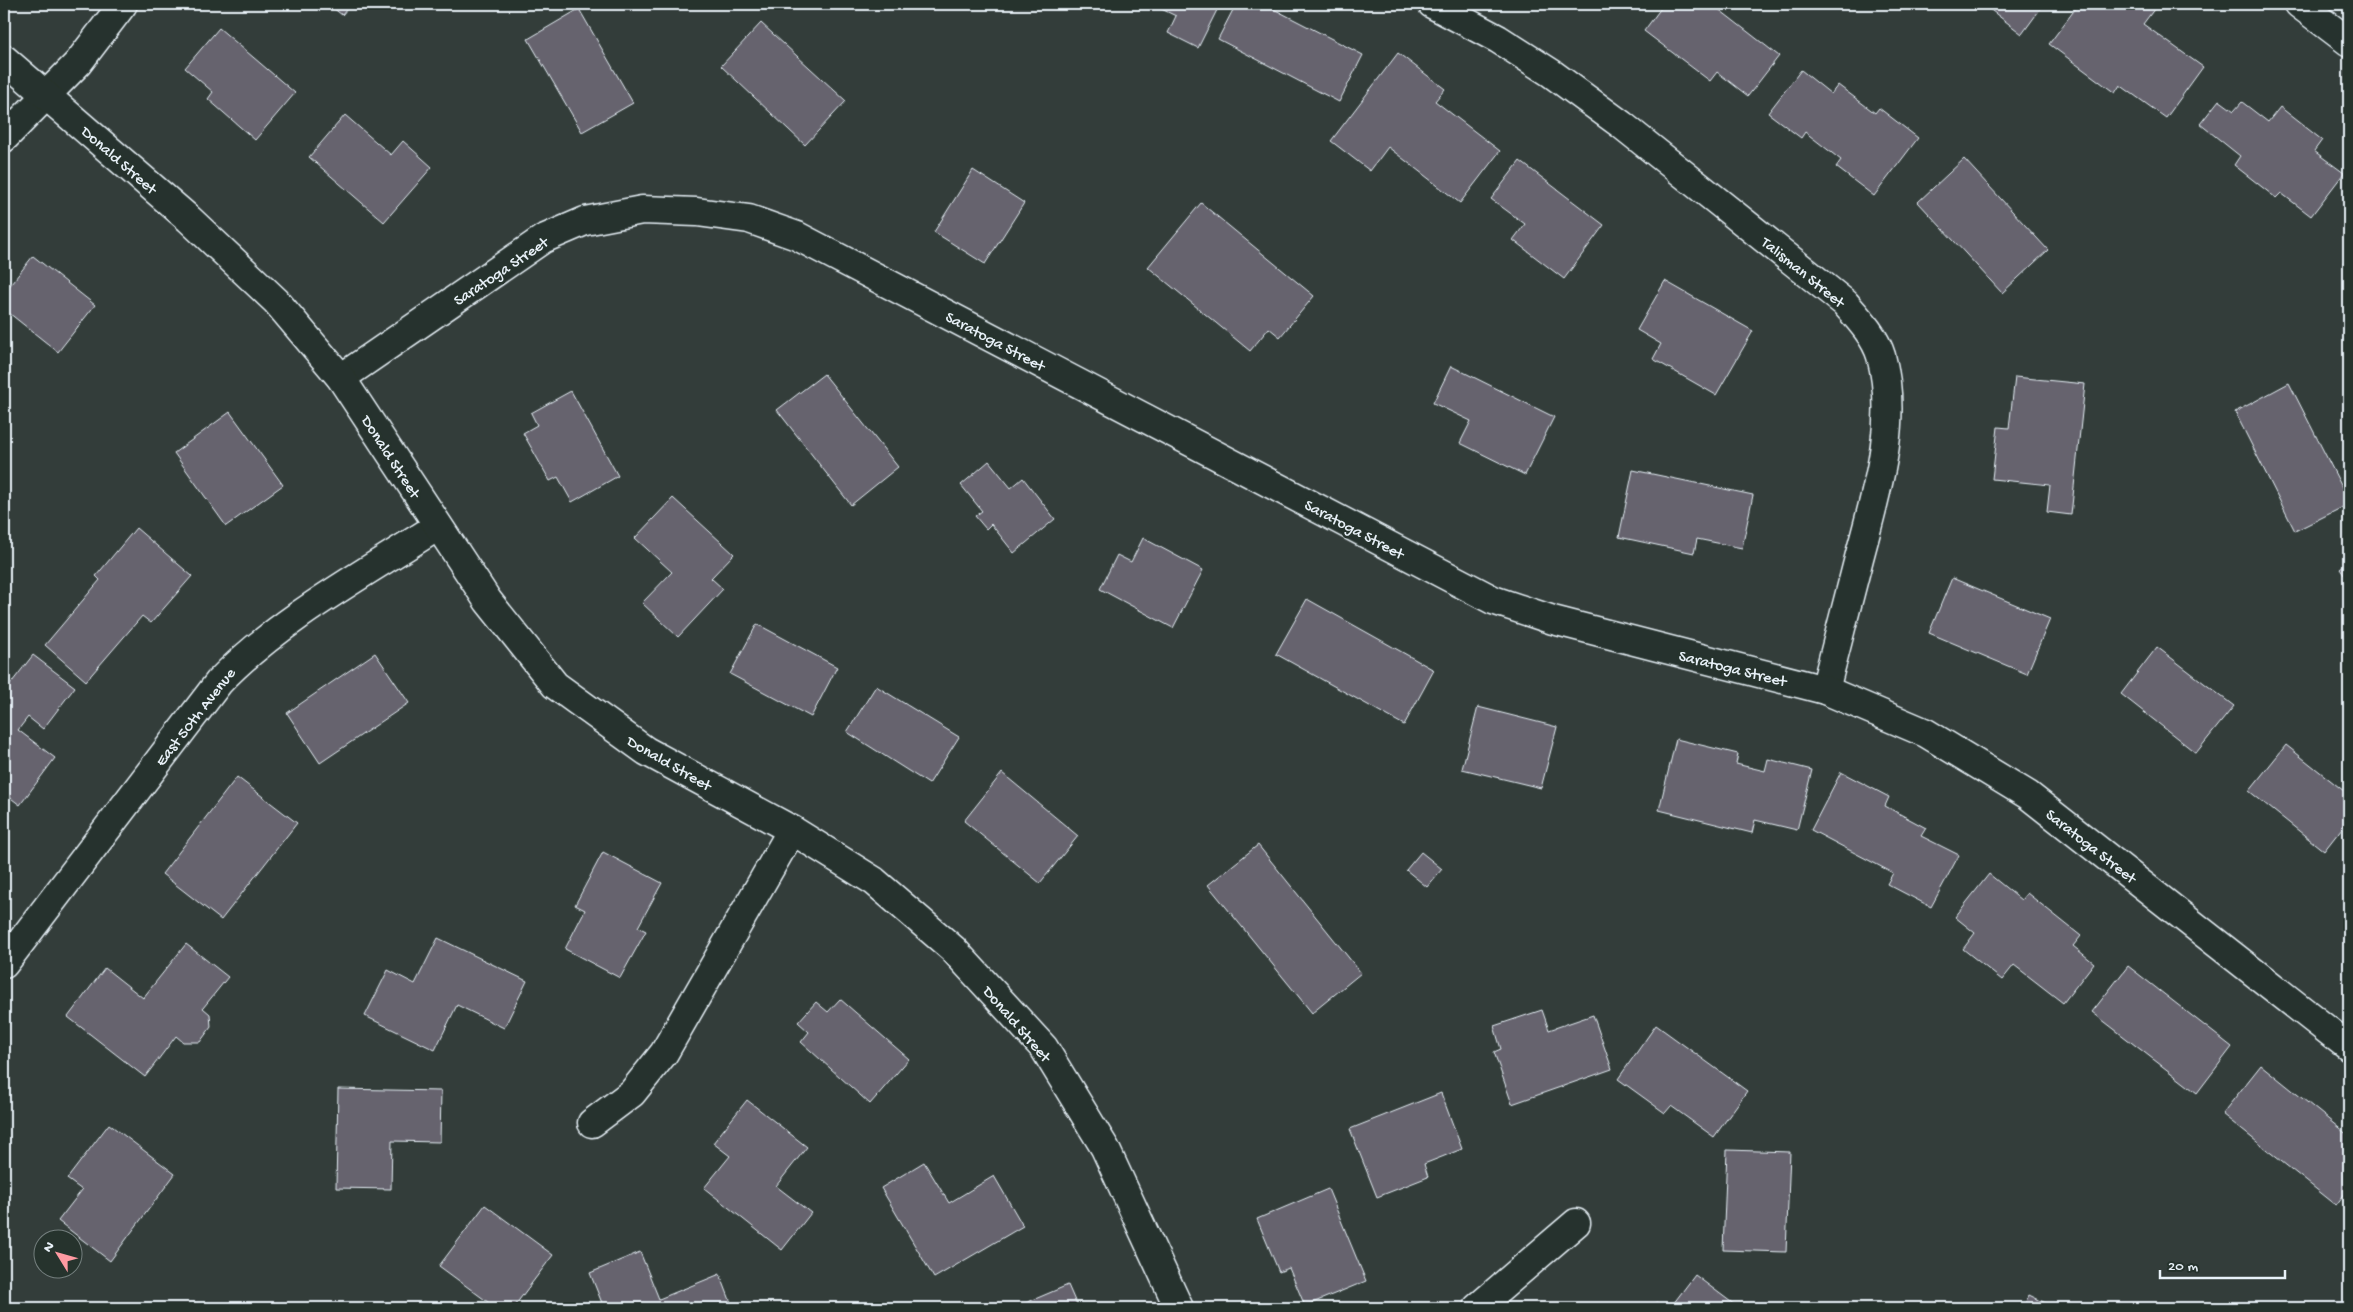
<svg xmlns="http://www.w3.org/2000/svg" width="2353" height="1312" font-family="'Gochi Hand',sans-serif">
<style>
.building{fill:#66636e;stroke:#e8f1f8}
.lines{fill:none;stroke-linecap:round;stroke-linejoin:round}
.minor-casing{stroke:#e8f1f8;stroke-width:31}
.tertiary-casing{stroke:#e8f1f8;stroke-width:31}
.minor{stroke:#26332d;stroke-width:28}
.tertiary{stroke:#26332d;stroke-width:28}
.labels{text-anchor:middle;stroke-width:5;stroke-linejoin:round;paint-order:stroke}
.street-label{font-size:16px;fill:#e8f1f8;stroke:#26332d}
</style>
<rect width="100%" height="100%" fill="#333d3a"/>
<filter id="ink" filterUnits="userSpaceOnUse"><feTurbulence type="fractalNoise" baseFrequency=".02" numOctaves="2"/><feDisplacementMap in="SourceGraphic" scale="10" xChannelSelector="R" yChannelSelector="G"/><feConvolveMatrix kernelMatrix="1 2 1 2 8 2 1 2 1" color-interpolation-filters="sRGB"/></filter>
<g filter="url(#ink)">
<g class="building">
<polygon points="328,4 351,4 342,15"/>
<polygon points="1151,4 1220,4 1198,48 1168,33 1176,16"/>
<polygon points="1236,4 1264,4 1363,55 1339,102 1218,39"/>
<polygon points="1664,4 1712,4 1779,56 1748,96 1717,72 1710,81 1644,31"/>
<polygon points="1983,4 2044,4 2022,34"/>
<polygon points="2079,4 2158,4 2143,24 2203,67 2166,118 2120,85 2115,93 2049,44"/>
<polygon points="579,9 633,103 582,132 528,39"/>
<polygon points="761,23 846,101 805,145 721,66"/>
<polygon points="219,28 295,93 255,140 208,99 213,92 185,68"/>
<polygon points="1398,53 1445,89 1435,101 1500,151 1460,203 1388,147 1370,171 1331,141"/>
<polygon points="1801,70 1831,94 1838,85 1875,113 1879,108 1918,138 1874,196 1836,167 1841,160 1805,132 1801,138 1768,113"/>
<polygon points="2219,100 2234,111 2242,102 2268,122 2280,107 2322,140 2314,151 2344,173 2311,216 2281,193 2276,198 2234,165 2240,156 2200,124"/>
<polygon points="345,115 391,155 403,141 432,167 384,222 309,157"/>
<polygon points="1964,159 2048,250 2002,293 1918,202"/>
<polygon points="1520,161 1604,225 1564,279 1513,240 1525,224 1491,199"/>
<polygon points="973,170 1024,203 985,264 934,232"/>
<polygon points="1201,203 1314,296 1280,337 1269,328 1250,351 1148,267"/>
<polygon points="2349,254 2349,267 2343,263"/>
<polygon points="33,256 95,305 58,352 4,309 4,293"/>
<polygon points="1665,281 1753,331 1716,395 1653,359 1661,344 1637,330"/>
<polygon points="1451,366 1554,417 1525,475 1460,443 1471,421 1433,403"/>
<polygon points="824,374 898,467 851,505 777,410"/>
<polygon points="2015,377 2085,384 2071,515 2047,512 2050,485 1992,479 1998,427 2009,428"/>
<polygon points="2289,383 2349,501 2349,504 2295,531 2235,412"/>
<polygon points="571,391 618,476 572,502 558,477 550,481 523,433 537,425 531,413"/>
<polygon points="230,412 283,485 226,526 174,453"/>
<polygon points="989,461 1011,488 1023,478 1055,519 1014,553 991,524 986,529 975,516 982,511 961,485"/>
<polygon points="1633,470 1753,495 1742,548 1697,539 1694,553 1619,537"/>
<polygon points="673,498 734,554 711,578 723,589 678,637 642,603 672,572 635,538"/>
<polygon points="136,528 192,576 151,623 142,616 86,681 45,645 100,580 96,576"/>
<polygon points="1143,538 1203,570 1173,628 1100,589 1117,555 1131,562"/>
<polygon points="2349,561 2349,581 2340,568"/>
<polygon points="1952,578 2050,619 2027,674 1929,633"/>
<polygon points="1307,599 1434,670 1404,725 1276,654"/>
<polygon points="757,624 837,667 811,717 730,674"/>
<polygon points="2157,647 2234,706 2196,753 2121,694"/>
<polygon points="375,653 409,703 320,763 287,713"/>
<polygon points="33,655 75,687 43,729 28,717 18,730 55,758 20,805 4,793 4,690 5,691"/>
<polygon points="876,686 959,737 929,784 847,732"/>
<polygon points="1478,707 1557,727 1541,788 1462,769"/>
<polygon points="1676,739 1738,754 1736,764 1765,771 1768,759 1812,770 1797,830 1755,820 1752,833 1659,810"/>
<polygon points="2286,745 2349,795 2349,819 2324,851 2249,791"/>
<polygon points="1841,772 1889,797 1885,806 1926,828 1921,836 1959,855 1931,907 1887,884 1893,873 1811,830"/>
<polygon points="1002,773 1078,836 1040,883 964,821"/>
<polygon points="237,777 297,823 221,920 162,874"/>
<polygon points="1258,845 1361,973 1312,1013 1208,885"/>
<polygon points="603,852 662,883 638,927 646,931 620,978 565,949 585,910 575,905"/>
<polygon points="1421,852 1442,869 1427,887 1406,870"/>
<polygon points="1989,874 2021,900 2027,893 2081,936 2073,946 2094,963 2063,1003 2014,965 2002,980 1963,949 1975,933 1955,917"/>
<polygon points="438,938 527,981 504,1028 457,1005 435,1050 365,1016 388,970 415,984"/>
<polygon points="186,944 228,977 203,1008 210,1014 211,1027 200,1042 183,1042 176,1036 145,1077 68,1017 105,968 143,998"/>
<polygon points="2128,966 2232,1047 2197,1093 2092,1012"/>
<polygon points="840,999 909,1059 870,1104 801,1042 809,1032 798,1022 816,1002 828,1012"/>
<polygon points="1542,1010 1549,1030 1593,1015 1612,1069 1512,1104 1494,1052 1501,1049 1494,1026"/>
<polygon points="1656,1025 1747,1091 1714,1137 1671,1106 1665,1113 1618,1079"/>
<polygon points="2261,1065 2349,1136 2349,1188 2336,1205 2222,1114"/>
<polygon points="338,1089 441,1091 440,1142 392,1141 391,1189 336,1188"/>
<polygon points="1441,1093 1462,1149 1424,1164 1428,1177 1377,1197 1350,1129"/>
<polygon points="747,1100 807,1147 776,1186 811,1213 782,1250 704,1188 730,1156 713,1143"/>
<polygon points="109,1124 175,1174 110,1261 58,1221 82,1190 67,1179"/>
<polygon points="1727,1150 1790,1152 1786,1252 1723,1250"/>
<polygon points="924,1162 949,1203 994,1176 1023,1226 934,1278 881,1188"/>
<polygon points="1328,1189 1366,1281 1305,1306 1289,1268 1279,1272 1257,1219"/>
<polygon points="485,1205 553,1255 513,1308 496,1308 439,1266"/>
<polygon points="640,1252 659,1299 720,1274 733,1308 604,1308 590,1273"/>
<polygon points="1695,1275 1739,1308 1670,1308"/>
<polygon points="1068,1285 1078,1308 1014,1308"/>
<polygon points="2029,1295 2056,1308 2023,1308"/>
<polygon points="1657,1302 1666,1308 1652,1308"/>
</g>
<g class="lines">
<defs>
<g id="minor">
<path d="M1432,4L1498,39L1551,73L1622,125L1845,303C1859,319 1875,336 1881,356C1899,423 1876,493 1859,558C1848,602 1836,646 1825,690"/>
<polyline points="2299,4 2349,42"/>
<polyline points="4,138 78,63 123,4"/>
<polyline points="341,378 543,239 585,221 642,210 697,212 749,219 797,236 1493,600 1553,620 1825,690 1926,733 2028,795 2349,1047"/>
<path d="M4,964L219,682C277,621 367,572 438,526"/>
<polyline points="592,1123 632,1093 664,1053 792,830"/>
<polyline points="1477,1308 1576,1223"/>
</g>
<polyline id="tertiary" points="4,59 189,219 276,301 341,378 488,601 555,685 646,751 792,830 874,881 953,949 1044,1048 1105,1148 1179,1308"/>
</defs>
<use href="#minor" class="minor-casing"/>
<use href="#tertiary" class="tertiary-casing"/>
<use href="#minor" class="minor"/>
<use href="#tertiary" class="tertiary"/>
</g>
</g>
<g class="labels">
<g class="street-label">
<text transform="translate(120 159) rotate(41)" y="6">Donald Street</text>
<text transform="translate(500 270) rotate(-34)" y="6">Saratoga Street</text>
<text transform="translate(1804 271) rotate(39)" y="6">Talisman Street</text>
<text transform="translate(996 340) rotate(28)" y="6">Saratoga Street</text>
<text transform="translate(392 456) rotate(57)" y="6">Donald Street</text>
<text transform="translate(1355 528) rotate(28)" y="6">Saratoga Street</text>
<text transform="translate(1733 667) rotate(14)" y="6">Saratoga Street</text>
<text transform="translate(194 716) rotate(-52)" y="6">East 50th Avenue</text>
<text transform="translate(670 762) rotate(30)" y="6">Donald Street</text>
<text transform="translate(2092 845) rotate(38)" y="6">Saratoga Street</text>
<text transform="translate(1018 1023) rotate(49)" y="6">Donald Street</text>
</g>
</g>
<rect width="2353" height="1312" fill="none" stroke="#26332d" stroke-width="20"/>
<rect x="10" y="10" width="2333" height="1292" fill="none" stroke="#e8f1f8" stroke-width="2" filter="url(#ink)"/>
<g transform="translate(58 1254) rotate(307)"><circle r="24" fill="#26332d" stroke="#747f7e"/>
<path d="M0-4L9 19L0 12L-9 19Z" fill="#ff9aa2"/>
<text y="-8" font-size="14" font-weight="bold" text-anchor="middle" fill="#e8f1f8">N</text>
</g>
<path d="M2160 1270v8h125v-8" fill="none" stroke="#e8f1f8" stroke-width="2.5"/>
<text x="2168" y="1270" font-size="15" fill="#e8f1f8" stroke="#26332d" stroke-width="4" paint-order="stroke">20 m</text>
</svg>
